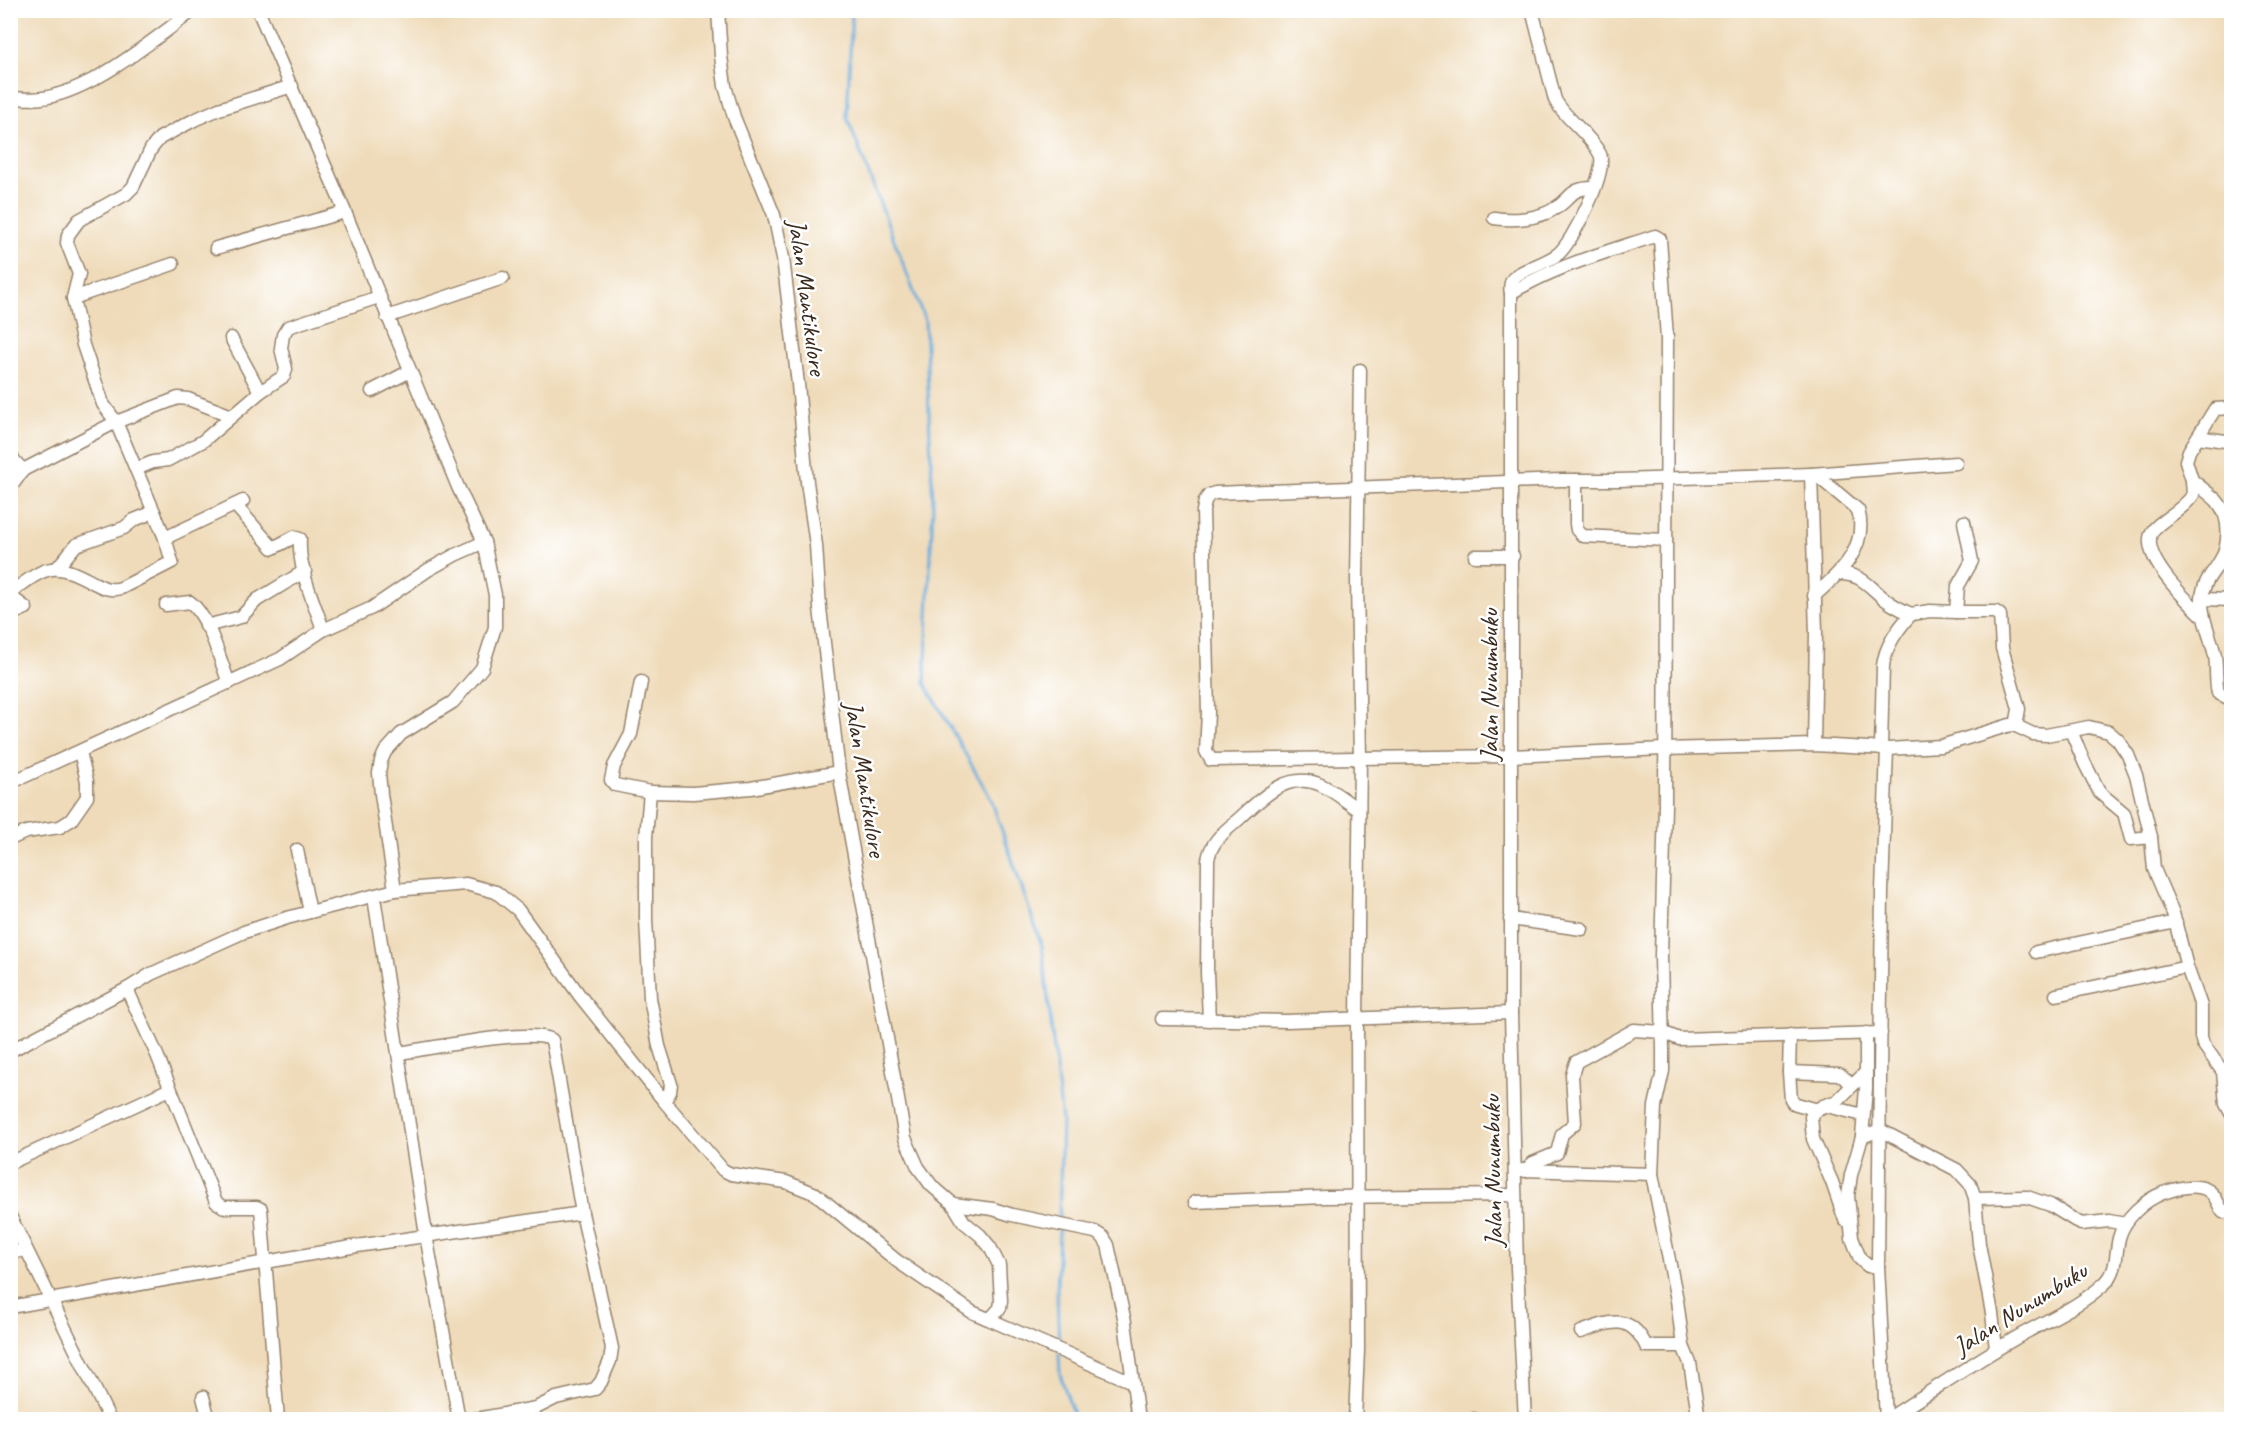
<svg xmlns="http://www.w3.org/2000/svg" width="2242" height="1430" font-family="Caveat,sans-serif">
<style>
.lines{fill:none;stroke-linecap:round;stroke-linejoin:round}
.stream{stroke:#67acdc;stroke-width:3}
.minor-casing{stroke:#95826c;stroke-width:15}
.minor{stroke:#fff;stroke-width:12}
.labels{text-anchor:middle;stroke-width:5;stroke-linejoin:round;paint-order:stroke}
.street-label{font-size:26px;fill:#3b2a1e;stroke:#fff}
</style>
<rect width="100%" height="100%" fill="#fff"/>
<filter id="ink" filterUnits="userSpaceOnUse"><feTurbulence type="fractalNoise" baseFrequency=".0167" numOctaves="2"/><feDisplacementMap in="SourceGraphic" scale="12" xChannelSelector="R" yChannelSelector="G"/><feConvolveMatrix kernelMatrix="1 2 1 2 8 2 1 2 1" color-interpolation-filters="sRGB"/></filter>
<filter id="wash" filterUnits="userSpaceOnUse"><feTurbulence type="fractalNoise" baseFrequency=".008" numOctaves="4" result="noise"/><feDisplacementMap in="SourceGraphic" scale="24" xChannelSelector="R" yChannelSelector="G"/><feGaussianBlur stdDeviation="1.35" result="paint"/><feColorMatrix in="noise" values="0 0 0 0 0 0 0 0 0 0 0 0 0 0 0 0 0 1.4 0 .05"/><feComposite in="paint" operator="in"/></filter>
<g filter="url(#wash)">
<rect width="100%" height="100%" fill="#efdbba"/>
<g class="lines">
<g class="stream">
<polyline points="852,10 847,117 925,321 933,504 925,683 991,799 1042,946 1062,1120 1059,1221"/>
<polyline points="1059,1227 1057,1294 1059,1347"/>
<polyline points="1059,1353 1060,1374 1075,1420"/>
</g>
</g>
</g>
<g filter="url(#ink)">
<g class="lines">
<defs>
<g id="minor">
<polyline points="258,10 345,212 458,487 484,542 495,595 495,627 482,668 453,702 401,734 385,752 381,761 379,773 381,794 395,890"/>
<polyline points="718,10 721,56 725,86 734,117 774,215 783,258 798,384 807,482 816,545 820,608 839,772 905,1138 918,1167 931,1185 953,1204 993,1209 1012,1215 1095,1232 1103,1237 1108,1245 1125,1322 1138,1420"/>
<path d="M10,98C26,99 41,100 56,95C103,82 154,39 194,10"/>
<path d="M1494,218C1512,221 1538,219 1554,209C1573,199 1567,188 1594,188"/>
<polyline points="216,248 345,212"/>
<path d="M1511,293C1555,266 1607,252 1655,236L1660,239L1667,338L1665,805L1661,956L1663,1050V1071L1655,1106L1652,1174L1677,1300L1683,1346L1690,1363L1699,1420"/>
<polyline points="73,298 173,264"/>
<polyline points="387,317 503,278"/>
<polyline points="231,338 260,392"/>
<polyline points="372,391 410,371"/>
<polyline points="2198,437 2232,442"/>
<polyline points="10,456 23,470"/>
<polyline points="136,469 153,462 168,460 203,441 260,392 284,376 286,369 281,348 283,335 288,327 379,297"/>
<polyline points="1811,474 1956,463"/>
<polyline points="1576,480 1576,524 1577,530 1583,536 1666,540"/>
<path d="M2192,480C2200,487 2209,493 2217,501C2232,519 2230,547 2217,566C2210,576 2203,584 2202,598C2201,619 2211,636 2215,656C2217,668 2215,681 2218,693L2232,700"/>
<polyline points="10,488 23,470 116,422 178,398 188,399 232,416"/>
<path d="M235,505L273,548L294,537L300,539C298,570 314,601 323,630"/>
<polyline points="1964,522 1972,561 1958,586 1956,612 1996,612 2000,615 2002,648 2019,709 2016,726"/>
<polyline points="165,538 243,501"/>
<polyline points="1475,556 1513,556"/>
<polyline points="57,568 76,545 124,528 134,520 154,512"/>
<path d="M1838,574C1862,573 1869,587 1886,600C1894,606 1902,610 1911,614"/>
<path d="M10,593C47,566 52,560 94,583C104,588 110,591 121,588L172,562L165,538L116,422L103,404L83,345L73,298L79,274L67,243L68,235L79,220L126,194L133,187L151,149L160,138L194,120L219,109L292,86"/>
<polyline points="10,596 26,608 10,615"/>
<path d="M1814,596C1840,573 1869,547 1858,510L1815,474"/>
<polyline points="2202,599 2232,600"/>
<path d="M166,605L190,602C209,616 220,661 229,683"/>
<path d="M2202,615C2187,601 2135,552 2154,529C2165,517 2181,512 2193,495L2192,480L2186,461L2189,451L2215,409L2232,408"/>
<polyline points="206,626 241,617 257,600 305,571"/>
<polyline points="641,682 631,734 614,766 611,780 615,785 650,792"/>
<polyline points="2071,731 2085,764 2100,793 2124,813 2131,839 2151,837"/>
<polyline points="1814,745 1816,633 1811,474 1619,480 1561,480 1215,493 1209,495 1205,501 1203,511 1208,713 1206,751 1211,760 1511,756 1664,749 1814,745 1887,749 1882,891 1878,1266 1886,1419"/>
<path d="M1881,749L1883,666C1885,646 1898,629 1911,614L1930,611L1956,612"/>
<polyline points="1887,749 1941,746 2010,725 2016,726 2033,734 2046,735 2089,727 2109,732 2118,740 2128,755 2136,775 2151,837 2154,869 2173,913 2187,967 2201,1006 2201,1037 2203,1044 2223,1072 2226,1104 2232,1115"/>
<polyline points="10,783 280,659 323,630 372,608 428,570 455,555 484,542"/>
<polyline points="10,839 26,832 60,827 71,820 87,797 87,781 80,752"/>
<polyline points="297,850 310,912"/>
<polyline points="374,897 426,1235 459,1420"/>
<polyline points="1510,919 1582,929"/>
<polyline points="2036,952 2176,922"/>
<polyline points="127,989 157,1055 216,1202 224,1207 257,1207 261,1209 278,1420"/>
<polyline points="2056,995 2187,967"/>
<polyline points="1162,1019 1287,1021 1511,1013"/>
<path d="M1209,1020L1207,972L1208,860C1211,840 1227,830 1241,817C1262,798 1288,770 1321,785C1334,791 1347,802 1359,810"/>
<polyline points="1866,1033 1866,1088 1862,1137 1851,1175 1848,1196 1852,1238 1860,1259 1868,1266 1878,1266"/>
<polyline points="1790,1035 1789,1072 1791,1100 1793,1103 1818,1110"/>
<polyline points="10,1051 127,989 151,974 244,932 287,918 395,890 466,884 496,892 518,910 580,996 664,1101 723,1170 731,1174 786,1182 816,1194 897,1261 972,1312 986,1318 991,1318 1000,1308 1001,1301 999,1265 990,1247 980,1235 964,1222 953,1204"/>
<path d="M399,1053C427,1049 532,1027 552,1040L582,1213L612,1348L610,1361L601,1382L595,1389L556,1398L536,1408L471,1420"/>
<polyline points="1789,1072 1839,1074 1852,1084"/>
<polyline points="664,1101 670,1092 671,1084 659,1046 650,998 646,919 646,837 650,792 693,793 751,788 839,772"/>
<polyline points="1827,1106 1863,1115"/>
<polyline points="1862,1137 1880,1130 1957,1170 1970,1184 1975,1198 1979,1244 1992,1313 1996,1349"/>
<polyline points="10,1163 170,1089"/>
<polyline points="1522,1170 1652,1174"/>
<polyline points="1525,1171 1533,1163 1557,1153 1562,1134 1575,1123 1572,1075 1576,1062 1634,1030 1662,1032 1679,1039 1881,1033"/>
<polyline points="1975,1198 2027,1197 2050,1205 2081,1224 2109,1221 2125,1224"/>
<polyline points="1195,1202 1326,1197 1515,1195"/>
<polyline points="10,1216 110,1420"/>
<polyline points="1845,1220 1832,1182 1813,1139 1811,1117 1813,1112 1823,1106 1837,1101 1866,1072"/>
<polyline points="10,1253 26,1250"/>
<polyline points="10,1307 357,1246 582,1213"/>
<polyline points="986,1318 1132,1382"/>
<path d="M1581,1332C1609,1322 1630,1312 1646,1346H1683"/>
<polyline points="203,1397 209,1420"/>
<polyline points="1355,1420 1358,1350 1357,1019 1360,758 1357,581 1360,370"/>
<polyline points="1474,1420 1474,1419"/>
<path d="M1525,1420L1517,1268L1511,1013V293C1509,285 1510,280 1517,275C1530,267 1546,263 1558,254C1573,242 1608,170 1600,154C1589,133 1566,120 1555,100L1532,10"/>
<path d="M1886,1420C1929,1393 1971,1364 2014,1339C2044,1321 2078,1308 2104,1284C2118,1272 2115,1255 2119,1238C2124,1218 2145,1200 2163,1193C2177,1188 2203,1180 2214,1196C2218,1201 2219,1207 2223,1212L2232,1211"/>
</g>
</defs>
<use href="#minor" class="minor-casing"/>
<use href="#minor" class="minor"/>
</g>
</g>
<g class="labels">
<g class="street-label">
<text transform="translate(808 297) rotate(82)" y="9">Jalan Mantikulore</text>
<text transform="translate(1489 685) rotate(-90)" y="9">Jalan Nunumbuku</text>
<text transform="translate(866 779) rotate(81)" y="9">Jalan Mantikulore</text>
<text transform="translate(1492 1171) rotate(-91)" y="9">Jalan Nunumbuku</text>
<text transform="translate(2020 1308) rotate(-32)" y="9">Jalan Nunumbuku</text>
</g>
</g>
<rect width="2242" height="1430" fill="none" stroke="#fff" stroke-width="36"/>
</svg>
